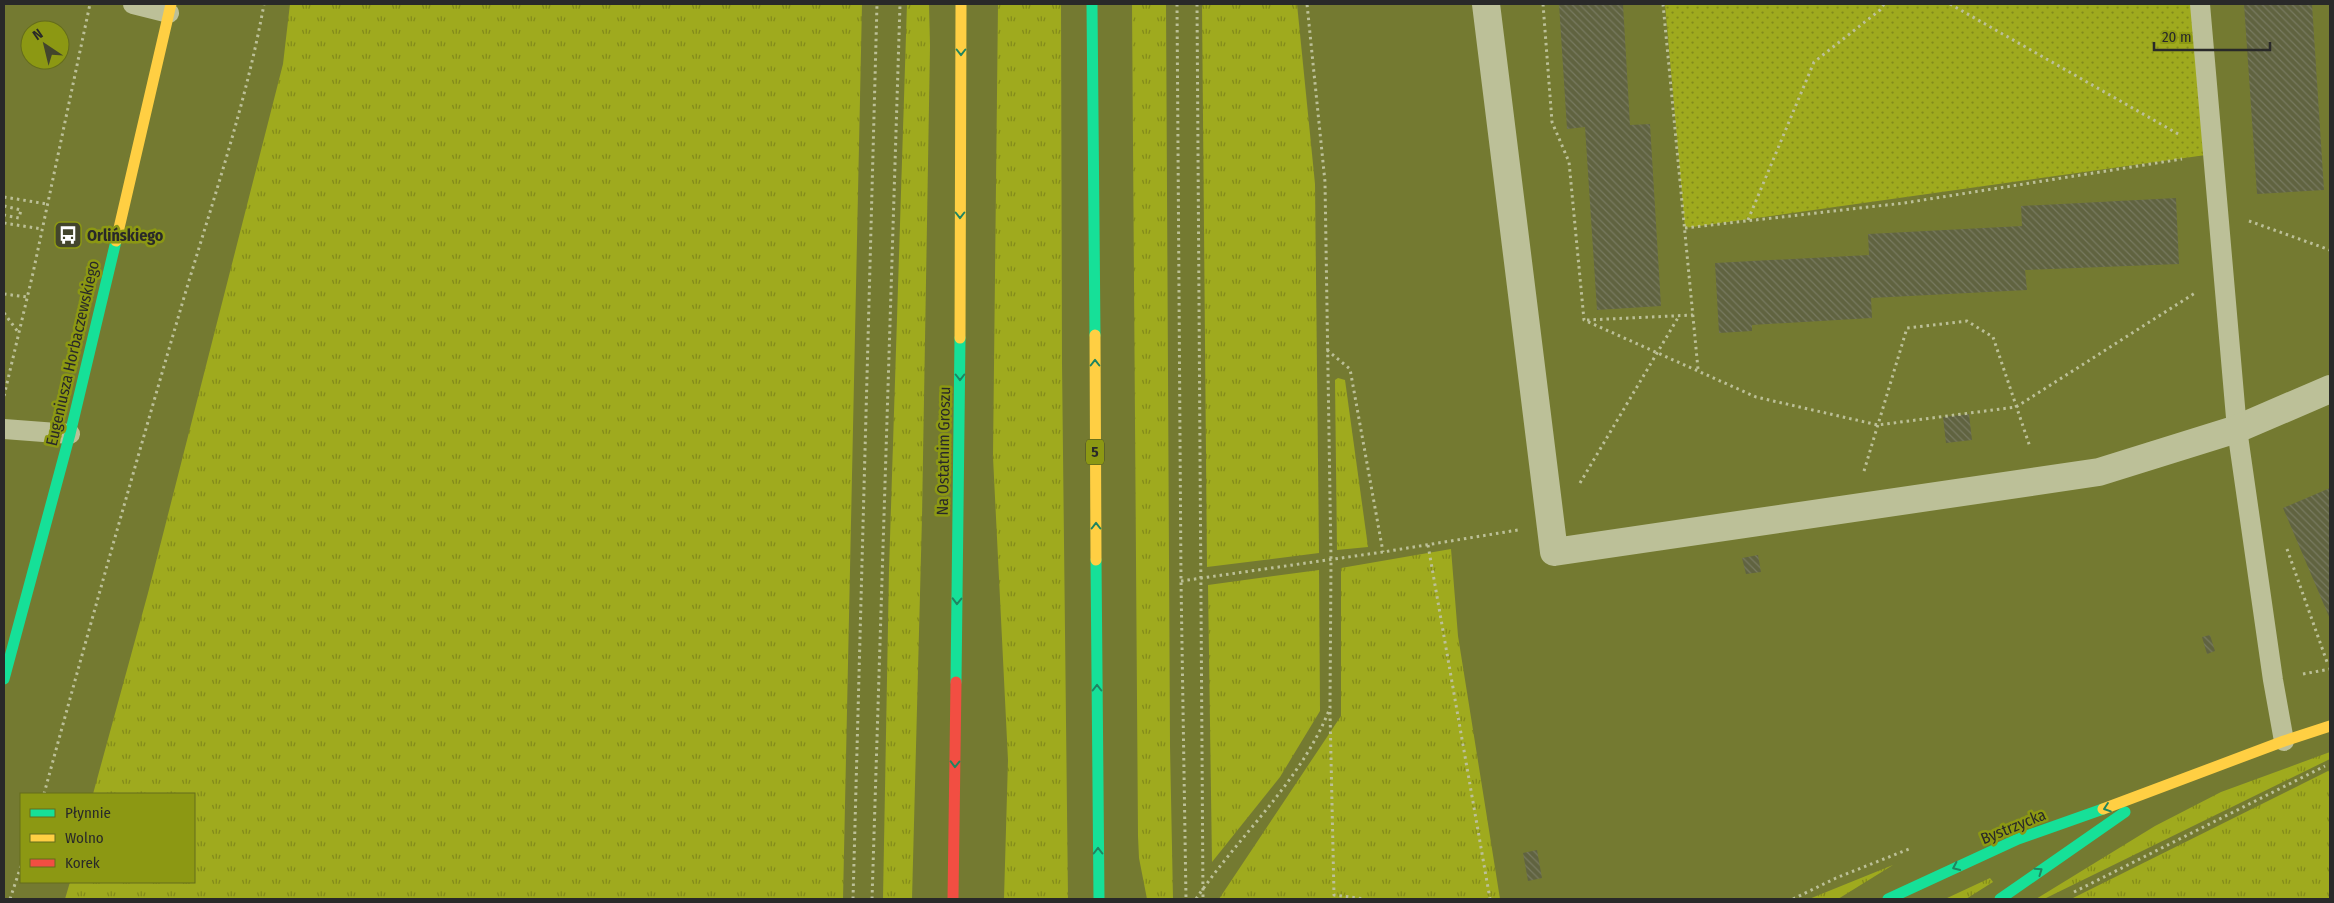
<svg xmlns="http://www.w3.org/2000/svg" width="2334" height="903" font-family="'Fira Sans Condensed',sans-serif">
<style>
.grass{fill:url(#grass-tufts)}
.park{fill:url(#park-dots)}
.building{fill:url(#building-back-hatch)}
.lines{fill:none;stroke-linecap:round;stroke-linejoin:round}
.path{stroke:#bcc098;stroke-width:3;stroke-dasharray:2.5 4;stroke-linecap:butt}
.lane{stroke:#bcc098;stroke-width:20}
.street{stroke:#bcc098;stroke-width:28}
.fast{stroke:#16e098;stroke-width:11}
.slow{stroke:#ffcf43;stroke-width:11}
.jam{stroke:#f24e42;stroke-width:11}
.oneway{stroke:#208460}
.labels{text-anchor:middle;stroke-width:5;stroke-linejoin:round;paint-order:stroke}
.shield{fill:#8c9813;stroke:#474a22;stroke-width:1}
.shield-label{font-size:15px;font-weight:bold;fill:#292929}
.poi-label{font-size:16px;font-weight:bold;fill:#292929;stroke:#8c9813;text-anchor:start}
.street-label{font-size:16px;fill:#292929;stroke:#8c9813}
</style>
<defs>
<pattern id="grass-tufts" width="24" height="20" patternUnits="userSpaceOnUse" patternTransform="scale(1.25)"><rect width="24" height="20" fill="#9faa1e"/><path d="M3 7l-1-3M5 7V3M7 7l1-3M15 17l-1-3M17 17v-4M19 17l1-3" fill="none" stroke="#828a1a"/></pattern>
<pattern id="park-dots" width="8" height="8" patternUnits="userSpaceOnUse" patternTransform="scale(1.25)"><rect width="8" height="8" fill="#9faa1e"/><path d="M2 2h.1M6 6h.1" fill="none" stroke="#828a1a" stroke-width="1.8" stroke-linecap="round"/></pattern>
<pattern id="building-back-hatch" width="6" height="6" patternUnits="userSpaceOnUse" patternTransform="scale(1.25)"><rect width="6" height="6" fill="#606340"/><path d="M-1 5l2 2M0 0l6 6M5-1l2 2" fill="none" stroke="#787a60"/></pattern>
</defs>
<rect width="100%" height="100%" fill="#747a31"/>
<g class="grass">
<polygon points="290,4 862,4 843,899 65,899 70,882 194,882 194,794 93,794 148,593 283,64"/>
<polygon points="907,4 929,4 930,46 922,517 912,899 883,899 889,570"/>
<polygon points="998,4 1061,4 1062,364 1068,899 1004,899 1008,760 993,457"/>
<polygon points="1132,4 1166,4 1170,746 1173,899 1147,899 1139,858 1138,836"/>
<polygon points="1202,4 1297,4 1315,184 1319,553 1207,567"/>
<polygon points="1338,378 1345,380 1368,547 1337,550 1335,380"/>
<polygon points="1451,549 1458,636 1500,899 1219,899 1341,716 1341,568"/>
<polygon points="1319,570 1320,711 1280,777 1212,862 1208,585"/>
<polygon points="2330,752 2330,759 2044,899 2036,899 2155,826 2221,792"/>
<polygon points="2330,770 2330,899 2071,899"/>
<polygon points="1893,865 1838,899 1809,899"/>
<polygon points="1990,878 1993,882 1966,899 1945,899"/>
</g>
<polygon class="park" points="1665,4 2200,4 2213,154 1685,228"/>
<g class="building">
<polygon points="1559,4 1623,4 1630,125 1650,124 1661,306 1597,310 1585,127 1567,129"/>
<polygon points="2244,4 2312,4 2324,190 2257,194"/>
<polygon points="2176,198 2179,264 2025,270 2027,290 1871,298 1872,318 1752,325 1752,331 1719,333 1715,263 1869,255 1868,234 2022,226 2021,206"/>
<polygon points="1969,414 1972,440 1946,443 1943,417"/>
<polygon points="2330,488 2330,619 2283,508"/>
<polygon points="1758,555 1761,572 1746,574 1742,558"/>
<polygon points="2210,635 2215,651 2207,654 2202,637"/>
<polygon points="1537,850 1542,878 1528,881 1523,853"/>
</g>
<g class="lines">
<g class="path">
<polyline points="1177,4 1181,581 1186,899"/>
<polyline points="1197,4 1203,899"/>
<polyline points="1543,4 1552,122 1569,162 1584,320 1756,397 1878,425 2016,407 2195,293"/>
<polyline points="1663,4 1698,369"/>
<polyline points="1950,4 2180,135"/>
<polyline points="4,197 47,204"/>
<polyline points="4,206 21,210 19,218 4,215"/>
<polyline points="1748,220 1814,62 1880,10 1884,4"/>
<polyline points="2249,221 2330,250"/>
<polyline points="4,223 42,229"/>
<polyline points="1685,228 1904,203 2182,159"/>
<polyline points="4,294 27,297"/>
<polyline points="4,313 18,332"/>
<polyline points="1587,320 1693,315"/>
<polyline points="1327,350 1350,369 1383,552"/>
<polyline points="4,396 33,273 90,4"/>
<polyline points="1864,471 1907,328 1967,321 1993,337 2030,447"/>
<polyline points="1580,483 1679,316"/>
<polyline points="1428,545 1490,899"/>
<polyline points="2287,549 2327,662"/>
<polyline points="1181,581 1383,552 1518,530"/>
<polyline points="2303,674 2330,669"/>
<polyline points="1330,712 1334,895 1365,899"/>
<path d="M44,794C87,635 132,476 178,318C208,214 245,110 264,4"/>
<polyline points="2074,892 2325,766"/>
<polyline points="10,899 21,866"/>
<polyline points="853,899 877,4"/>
<polyline points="872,899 900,4"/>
<path d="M1196,899C1239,835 1301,782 1330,708L1331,560L1325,182L1307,4"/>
<polyline points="1793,899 1836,878 1909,849"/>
</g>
<g class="lane">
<polyline points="133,4 169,13"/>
<polyline points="2200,4 2237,429 2273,680 2284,741"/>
<polyline points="4,429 70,434"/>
</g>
<polyline class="street" points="1486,4 1554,552 2099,472 2237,429 2330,389"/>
<g class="fast">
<polyline points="1092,4 1095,335"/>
<polyline points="1096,560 1099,899"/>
<polyline points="4,679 70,434 116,241"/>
<polyline points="956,682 960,338"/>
<polyline points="1888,899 2018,839 2103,809"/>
<polyline points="2000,899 2125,812"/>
</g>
<g class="slow">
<polyline points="116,241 171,4"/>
<polyline points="1095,335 1096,560"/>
<polyline points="960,338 961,4"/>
<polyline points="2103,809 2284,741 2330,726"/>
</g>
<polyline class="jam" points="953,899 956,682"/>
</g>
<defs><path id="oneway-chevron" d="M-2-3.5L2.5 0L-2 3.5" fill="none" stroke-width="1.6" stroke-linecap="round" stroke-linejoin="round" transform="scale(1.25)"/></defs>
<g class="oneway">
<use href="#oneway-chevron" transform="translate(961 52) rotate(90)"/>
<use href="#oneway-chevron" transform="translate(960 215) rotate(90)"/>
<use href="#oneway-chevron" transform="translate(1095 363) rotate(-90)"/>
<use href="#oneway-chevron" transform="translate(960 377) rotate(90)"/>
<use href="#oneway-chevron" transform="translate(1096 526) rotate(-90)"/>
<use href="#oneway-chevron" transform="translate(957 601) rotate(91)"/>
<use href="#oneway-chevron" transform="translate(1097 688) rotate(-90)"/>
<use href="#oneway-chevron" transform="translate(955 764) rotate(91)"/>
<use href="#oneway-chevron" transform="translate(2107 808) rotate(161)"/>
<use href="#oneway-chevron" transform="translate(1098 851) rotate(-90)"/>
<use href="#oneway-chevron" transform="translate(1956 867) rotate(155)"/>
<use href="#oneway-chevron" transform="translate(2039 871) rotate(-35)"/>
</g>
<defs>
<symbol id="bus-square" viewBox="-11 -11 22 22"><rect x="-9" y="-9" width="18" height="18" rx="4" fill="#43452c" stroke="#8c9813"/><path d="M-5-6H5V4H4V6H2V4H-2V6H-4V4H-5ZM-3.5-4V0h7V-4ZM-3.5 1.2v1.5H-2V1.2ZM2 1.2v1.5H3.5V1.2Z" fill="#fff"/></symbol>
</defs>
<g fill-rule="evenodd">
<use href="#bus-square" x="52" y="219" width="32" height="32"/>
</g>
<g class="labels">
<rect class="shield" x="1086" y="439.5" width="18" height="25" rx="4"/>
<g class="shield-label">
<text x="1095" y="457">5</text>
</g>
<g class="poi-label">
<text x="87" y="241">Orlińskiego</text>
</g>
<g class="street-label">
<text transform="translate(72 353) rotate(-77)" y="6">Eugeniusza Horbaczewskiego</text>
<text transform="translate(943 451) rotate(-89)" y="6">Na Ostatnim Groszu</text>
<text transform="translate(2013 826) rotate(-22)" y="6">Bystrzycka</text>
</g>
</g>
<rect width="2334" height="903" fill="none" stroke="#292929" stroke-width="10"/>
<rect x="20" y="793" width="175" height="90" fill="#8c9813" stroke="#646c1c"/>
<rect x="30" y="809" width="25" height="8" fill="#16e098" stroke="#646c1c"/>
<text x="65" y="818" font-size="15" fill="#292929">Płynnie</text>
<rect x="30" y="834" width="25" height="8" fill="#ffcf43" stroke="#646c1c"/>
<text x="65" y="843" font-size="15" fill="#292929">Wolno</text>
<rect x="30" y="859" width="25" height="8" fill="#f24e42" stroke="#646c1c"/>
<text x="65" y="868" font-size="15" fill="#292929">Korek</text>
<g transform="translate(45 45) rotate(325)"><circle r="24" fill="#8c9813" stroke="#646c1c"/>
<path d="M0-4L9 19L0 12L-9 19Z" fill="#43452c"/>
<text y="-8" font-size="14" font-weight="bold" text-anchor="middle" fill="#292929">N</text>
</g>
<path d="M2154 42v8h116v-8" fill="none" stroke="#292929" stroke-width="2.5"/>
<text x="2162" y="42" font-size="15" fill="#292929" stroke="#8c9813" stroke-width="4" paint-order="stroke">20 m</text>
</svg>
